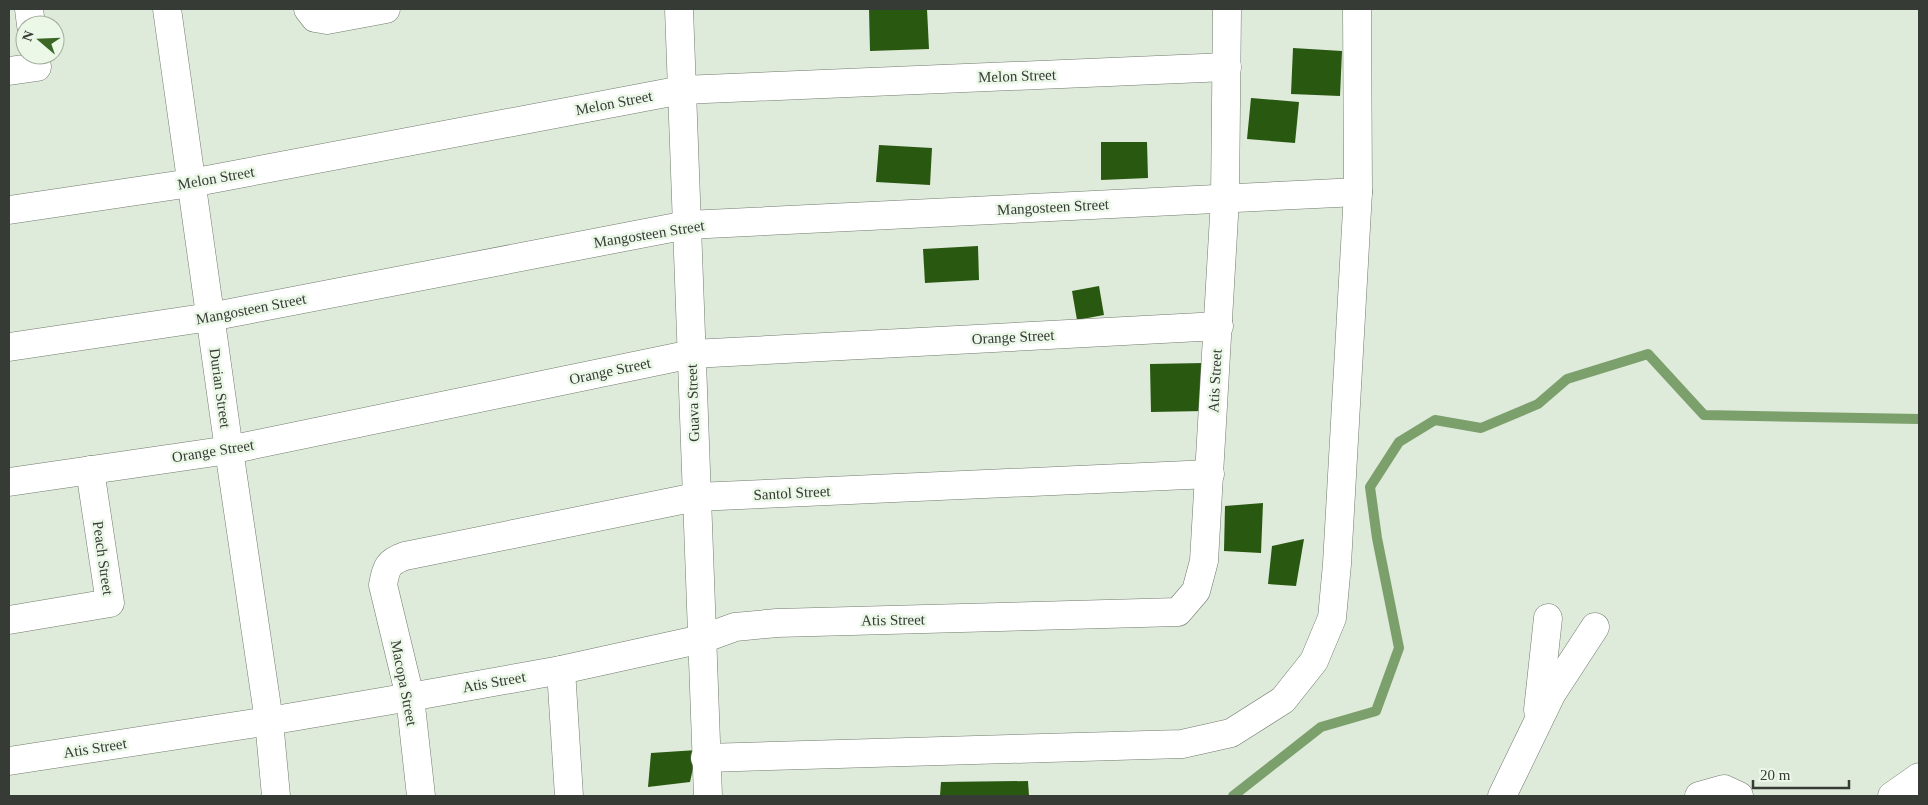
<svg xmlns="http://www.w3.org/2000/svg" width="1928" height="805" font-family="'Times New Roman',serif">
<style>
.lines{fill:none;stroke-linecap:round;stroke-linejoin:round}
.stream{stroke:#7ca06c;stroke-width:10}
.building{fill:#295810}
.street-casing{stroke:#717b6d;stroke-width:29}
.street{stroke:#fff;stroke-width:28}
.labels{text-anchor:middle;stroke-width:5;stroke-linejoin:round;paint-order:stroke}
.street-label{font-size:15px;fill:#373b35;stroke:#ebf7e7}
</style>
<rect width="100%" height="100%" fill="#deeada"/>
<g class="lines">
<polyline class="stream" points="1233,796 1321,727 1376,711 1399,648 1377,538 1370,487 1399,442 1435,420 1481,428 1538,404 1567,379 1648,354 1704,415 1919,419"/>
</g>
<g class="building">
<polygon points="869,9 927,9 929,49 870,51"/>
<polygon points="1293,48 1342,51 1340,96 1291,94"/>
<polygon points="1251,98 1299,102 1295,143 1247,139"/>
<polygon points="1101,142 1147,142 1148,178 1101,180"/>
<polygon points="879,145 932,148 930,185 876,182"/>
<polygon points="978,246 979,280 925,283 923,249"/>
<polygon points="1099,286 1104,315 1077,320 1072,291"/>
<polygon points="1204,363 1204,411 1151,412 1150,364"/>
<polygon points="1263,503 1261,553 1224,551 1225,506"/>
<polygon points="1304,539 1296,586 1268,584 1272,546"/>
<polygon points="697,750 690,782 648,787 651,753"/>
<polygon points="1028,781 1029,796 940,796 941,782"/>
</g>
<g class="lines">
<defs>
<g id="street">
<polyline points="29,9 31,25"/>
<polyline points="167,9 229,450 269,721 276,796"/>
<polyline points="308,9 315,18 327,20 386,9"/>
<polyline points="679,9 708,796"/>
<polyline points="9,71 37,67 35,55"/>
<polyline points="9,210 191,183 682,90 1227,67"/>
<polyline points="9,347 210,317 687,225 1358,192"/>
<polyline points="9,482 229,450 692,354 1219,326"/>
<polyline points="9,620 110,603 90,470"/>
<polyline points="561,670 569,796"/>
<polyline points="1538,710 1548,618"/>
<polyline points="705,758 1182,744 1231,733 1283,700 1314,661 1332,618 1337,564 1358,192 1357,9"/>
<polyline points="9,761 269,721 410,697 561,670 702,639 735,627 777,623 1178,612 1196,591 1204,561 1225,199 1227,9"/>
<path d="M421,796L410,697L383,585C386,567 388,562 405,556L696,497L1210,474"/>
<polyline points="1502,796 1552,693 1595,627"/>
<polyline points="1699,796 1724,789 1739,796"/>
<polyline points="1892,796 1919,777"/>
</g>
</defs>
<use href="#street" class="street-casing"/>
<use href="#street" class="street"/>
</g>
<g class="labels">
<g class="street-label">
<text transform="translate(1017 76) rotate(-2)" y="5">Melon Street</text>
<text transform="translate(614 103) rotate(-11)" y="5">Melon Street</text>
<text transform="translate(216 178) rotate(-10)" y="5">Melon Street</text>
<text transform="translate(1053 207) rotate(-3)" y="5">Mangosteen Street</text>
<text transform="translate(649 234) rotate(-9)" y="5">Mangosteen Street</text>
<text transform="translate(251 309) rotate(-11)" y="5">Mangosteen Street</text>
<text transform="translate(1013 337) rotate(-3)" y="5">Orange Street</text>
<text transform="translate(610 371) rotate(-12)" y="5">Orange Street</text>
<text transform="translate(1215 381) rotate(-87)" y="5">Atis Street</text>
<text transform="translate(220 388) rotate(82)" y="5">Durian Street</text>
<text transform="translate(693 403) rotate(-92)" y="5">Guava Street</text>
<text transform="translate(213 451) rotate(-9)" y="5">Orange Street</text>
<text transform="translate(792 493) rotate(-3)" y="5">Santol Street</text>
<text transform="translate(103 558) rotate(82)" y="5">Peach Street</text>
<text transform="translate(893 620) rotate(-1)" y="5">Atis Street</text>
<text transform="translate(494 682) rotate(-10)" y="5">Atis Street</text>
<text transform="translate(404 683) rotate(79)" y="5">Macopa Street</text>
<text transform="translate(95 748) rotate(-9)" y="5">Atis Street</text>
</g>
</g>
<rect width="1928" height="805" fill="none" stroke="#373b35" stroke-width="20"/>
<g transform="translate(40 40) rotate(289)"><circle r="24" fill="#ebf7e7" stroke="#a3aca0"/>
<path d="M0-4L9 19L0 12L-9 19Z" fill="#3a6726"/>
<text y="-8" font-size="14" font-weight="bold" text-anchor="middle" fill="#373b35">N</text>
</g>
<path d="M1753 780v8h96v-8" fill="none" stroke="#373b35" stroke-width="2.5"/>
<text x="1760" y="780" font-size="15" fill="#373b35" stroke="#ebf7e7" stroke-width="4" paint-order="stroke">20 m</text>
</svg>
